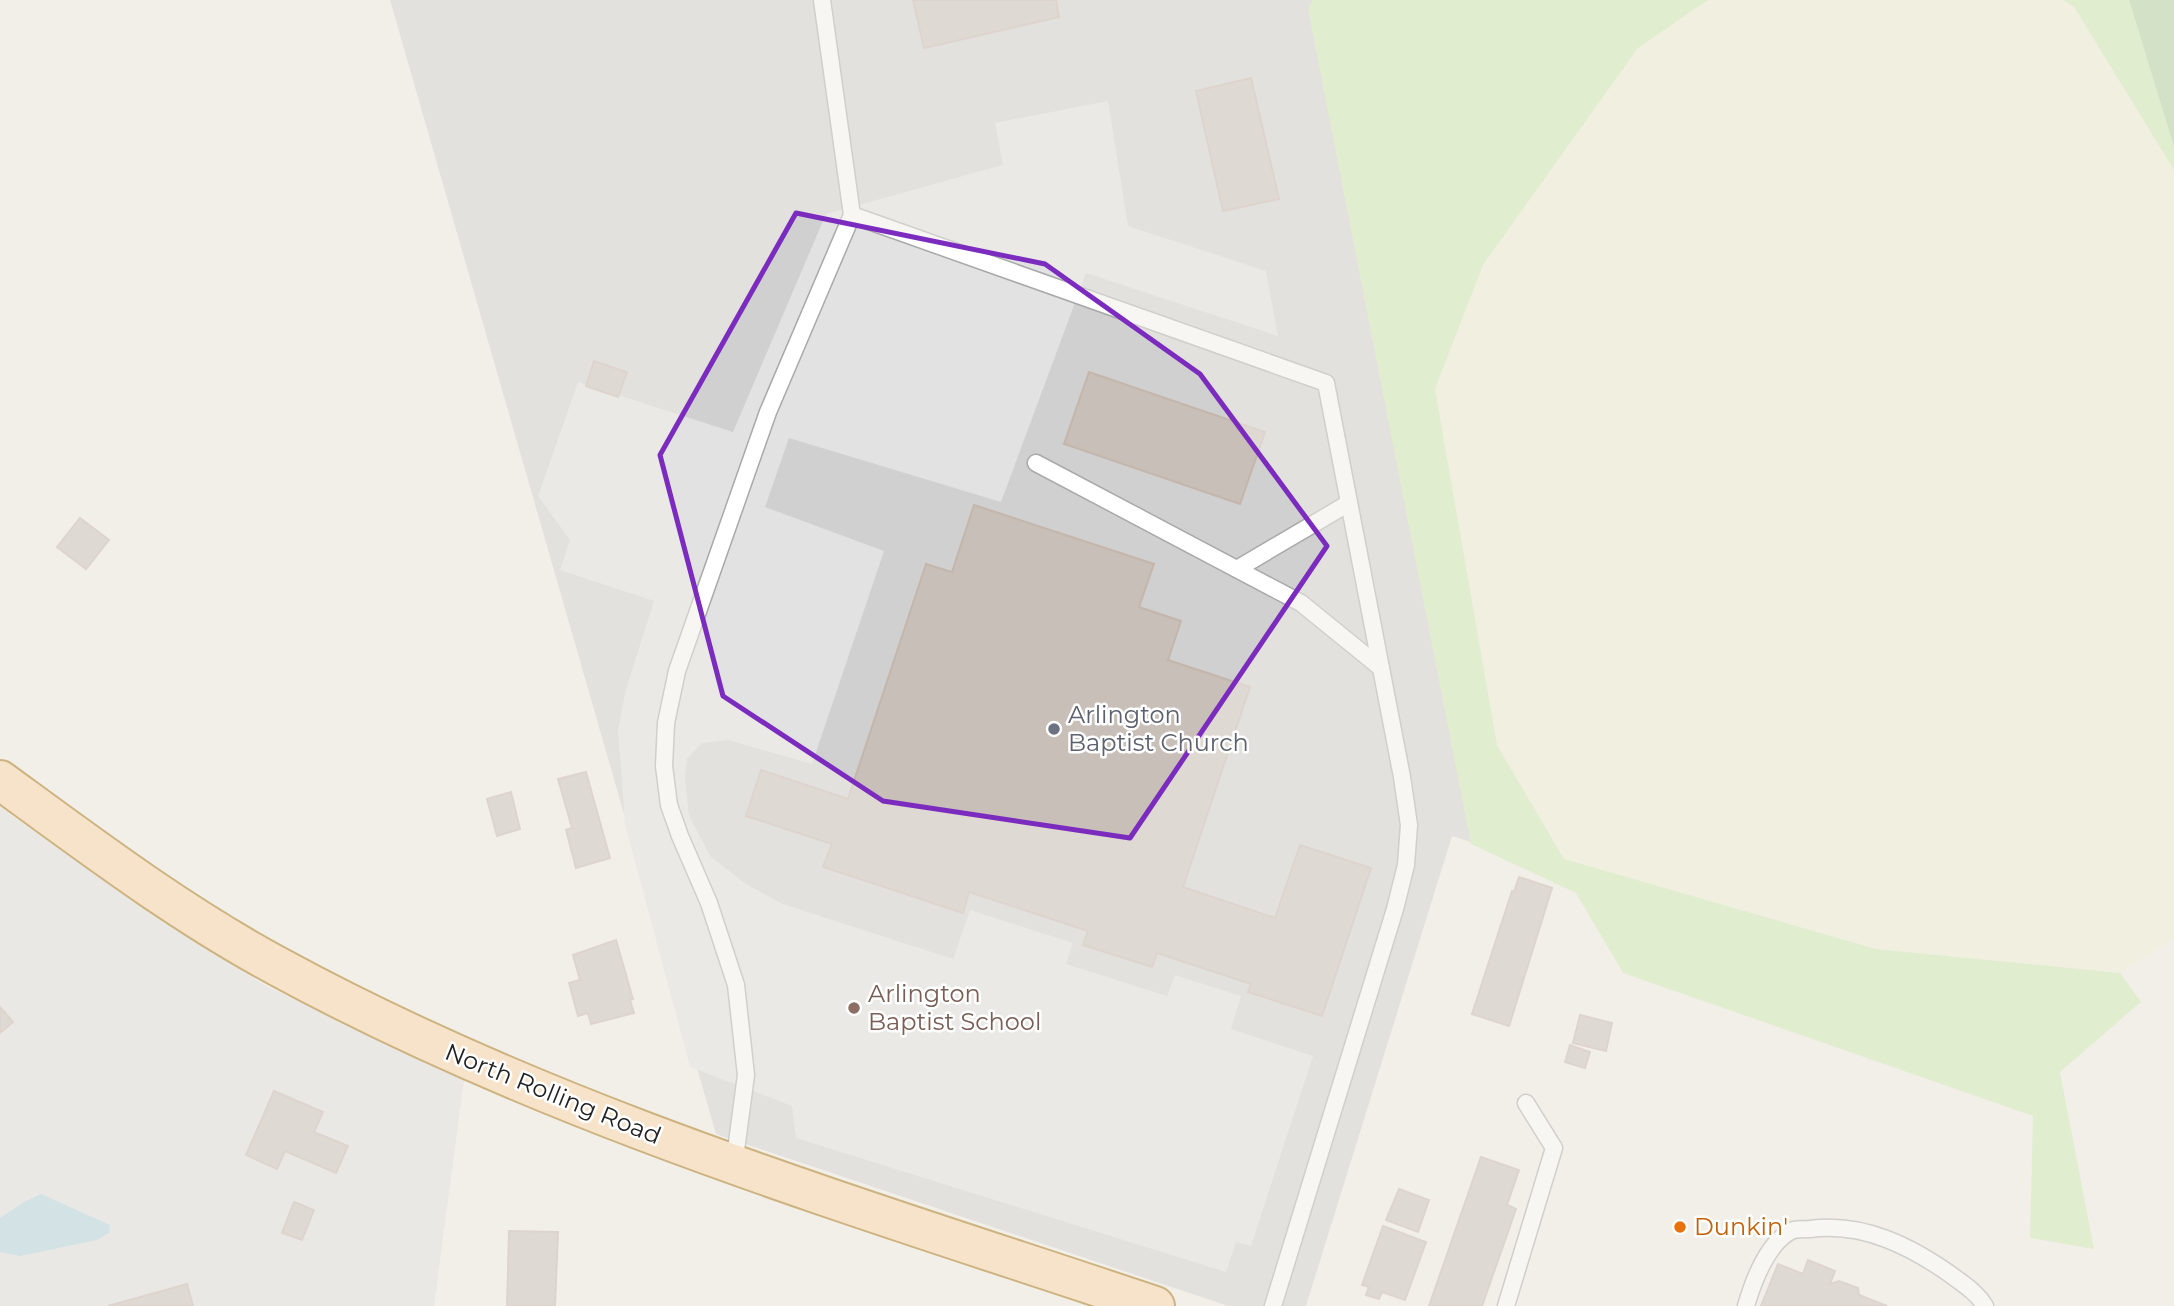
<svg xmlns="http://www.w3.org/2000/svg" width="2174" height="1306" font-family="Montserrat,sans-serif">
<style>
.residential{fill:#e0dfdf}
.religious{fill:#d0d0d0}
.farmland{fill:#eef0d5}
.grass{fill:#cdebb0}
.forest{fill:#add19e}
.parking{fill:#e2e2e2}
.water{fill:#aad3df}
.building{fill:#c7bfb8;stroke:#c4b6ab;stroke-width:2}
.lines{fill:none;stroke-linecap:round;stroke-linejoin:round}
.service-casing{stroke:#a9a9a9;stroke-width:19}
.primary-casing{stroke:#a06b00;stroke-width:42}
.service{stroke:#fff;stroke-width:16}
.primary{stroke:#fcd6a4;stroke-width:38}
.marked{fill:none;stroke:#7b2cbf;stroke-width:5;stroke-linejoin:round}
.worship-dot{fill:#6b7280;stroke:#fff;stroke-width:2.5}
.education-dot{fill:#8d6e63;stroke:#fff;stroke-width:2.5}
.food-dot{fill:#e8710a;stroke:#fff;stroke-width:2.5}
.labels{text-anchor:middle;stroke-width:5;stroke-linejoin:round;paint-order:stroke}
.worship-label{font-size:24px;fill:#5b616d;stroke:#fff;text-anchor:start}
.education-label{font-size:24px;fill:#785e54;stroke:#fff;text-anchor:start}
.street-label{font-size:24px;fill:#222;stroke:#fff}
.food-label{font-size:24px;fill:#c56008;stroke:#fff;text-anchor:start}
</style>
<rect width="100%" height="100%" fill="#f2efe9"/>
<polygon class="residential" points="0,807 159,920 268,987 464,1080 434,1306 0,1306"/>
<polygon class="religious" points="390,0 1327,0 1493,849 1452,836 1306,1306 1228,1306 716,1134"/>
<polygon class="farmland" points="1708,0 2063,0 2073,7 2174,170 2174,939 2120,973 1876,949 1564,859 1497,746 1435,389 1483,265 1638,47"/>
<g class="grass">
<polygon points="1313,0 1708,0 1638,48 1483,265 1435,389 1497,745 1564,859 1876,949 2120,973 2141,1002 2060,1072 2094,1249 2030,1238 2033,1116 1623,973 1576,893 1471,844 1308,9"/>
<polygon points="2063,0 2129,0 2174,147 2174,170 2074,7"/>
</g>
<polygon class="forest" points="2129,0 2174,0 2174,147"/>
<polygon class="parking" points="1108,101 1128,226 1266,271 1278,336 1086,273 1001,502 789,438 765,507 884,551 812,764 728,740 702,743 687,759 685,778 689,816 711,857 746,884 783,904 953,959 970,910 1073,943 1066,964 1167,996 1175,975 1241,996 1231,1029 1313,1056 1251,1246 1236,1242 1226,1272 796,1138 792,1106 690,1067 625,824 618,729 626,689 654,601 560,570 570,540 538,496 578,382 733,432 826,214 1003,165 995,123"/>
<polygon class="water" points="41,1194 110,1225 109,1233 97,1240 20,1256 0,1252 0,1218 24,1202"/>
<g class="building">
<polygon points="913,0 1056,0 1059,17 924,48"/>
<polygon points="1251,78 1279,199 1223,211 1196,91"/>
<polygon points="594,361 627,372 618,397 586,386"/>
<polygon points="1089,372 1265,432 1240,504 1064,444"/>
<polygon points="974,505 1154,564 1139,607 1181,621 1168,660 1250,687 1183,887 1275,918 1300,845 1371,868 1322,1016 1248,992 1251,984 1157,953 1152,967 1083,945 1088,931 969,892 963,913 823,867 832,844 746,816 761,770 848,799 926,564 952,572"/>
<polygon points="80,518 109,540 86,569 57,547"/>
<polygon points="586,772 610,858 576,868 566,830 572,828 558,779"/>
<polygon points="511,792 520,829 497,836 487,799"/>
<polygon points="1519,877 1552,888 1509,1026 1472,1014 1512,891 1514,892"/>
<polygon points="616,940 633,999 630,1000 634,1013 591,1024 588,1013 578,1016 569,983 580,980 573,955"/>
<polygon points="0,1007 13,1022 0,1033"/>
<polygon points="1580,1015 1612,1023 1606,1051 1573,1043"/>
<polygon points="1570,1045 1590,1052 1585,1068 1565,1062"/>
<polygon points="274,1091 323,1112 314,1132 348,1146 336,1173 285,1151 277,1169 246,1155"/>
<polygon points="1481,1157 1519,1170 1507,1205 1516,1209 1482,1306 1429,1306"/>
<polygon points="1399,1189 1429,1200 1418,1232 1386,1220"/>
<polygon points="294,1202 314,1210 302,1240 282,1233"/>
<polygon points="1383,1226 1426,1242 1405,1300 1382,1292 1379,1299 1366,1295 1369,1287 1362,1285"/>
<polygon points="509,1231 558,1232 555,1306 507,1306"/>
<polygon points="1808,1260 1835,1271 1830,1284 1839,1281 1858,1288 1859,1295 1887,1306 1761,1306 1778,1264 1803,1274"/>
<polygon points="187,1284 193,1306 108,1306"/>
</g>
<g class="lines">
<defs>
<g id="service">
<polyline points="852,215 1326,383 1402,777 1409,825 1406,865 1395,909 1273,1306"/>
<polyline points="1036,463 1301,603 1381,668"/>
<polyline points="1237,569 1349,503"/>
<polyline points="734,1165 746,1075 736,985 709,903 680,836 669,805 664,766 666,723 677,671 768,412 852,215 822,0"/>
<polyline points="1506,1306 1554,1148 1526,1103"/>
<path d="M1746,1306C1753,1282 1768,1241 1793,1230C1798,1229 1805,1229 1810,1229C1863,1222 1911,1246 1954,1277C1966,1286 1977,1293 1985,1306"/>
</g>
<path id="primary" d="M0,780C89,845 179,913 277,966C554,1117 857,1206 1155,1306"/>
</defs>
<use href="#service" class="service-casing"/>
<use href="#primary" class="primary-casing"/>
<use href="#service" class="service"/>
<use href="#primary" class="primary"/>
</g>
<path d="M0 0H2174V1306H0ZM796,213L1045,264L1200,374L1327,546L1130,838L883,801L723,696L660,455Z" fill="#f2efe9" fill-opacity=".55" fill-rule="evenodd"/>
<path class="marked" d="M796,213L1045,264L1200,374L1327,546L1130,838L883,801L723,696L660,455Z"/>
<circle class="worship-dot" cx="1054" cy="729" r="7"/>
<circle class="education-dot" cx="854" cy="1008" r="7"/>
<circle class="food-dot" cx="1680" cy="1227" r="7"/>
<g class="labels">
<g class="worship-label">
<text x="1068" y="723">Arlington<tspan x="1068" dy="28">Baptist Church</tspan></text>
</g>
<g class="education-label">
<text x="868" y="1002">Arlington<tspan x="868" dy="28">Baptist School</tspan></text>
</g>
<g class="street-label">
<text transform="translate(553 1094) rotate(22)" y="8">North Rolling Road</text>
</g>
<g class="food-label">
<text x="1694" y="1235">Dunkin'</text>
</g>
</g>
</svg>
